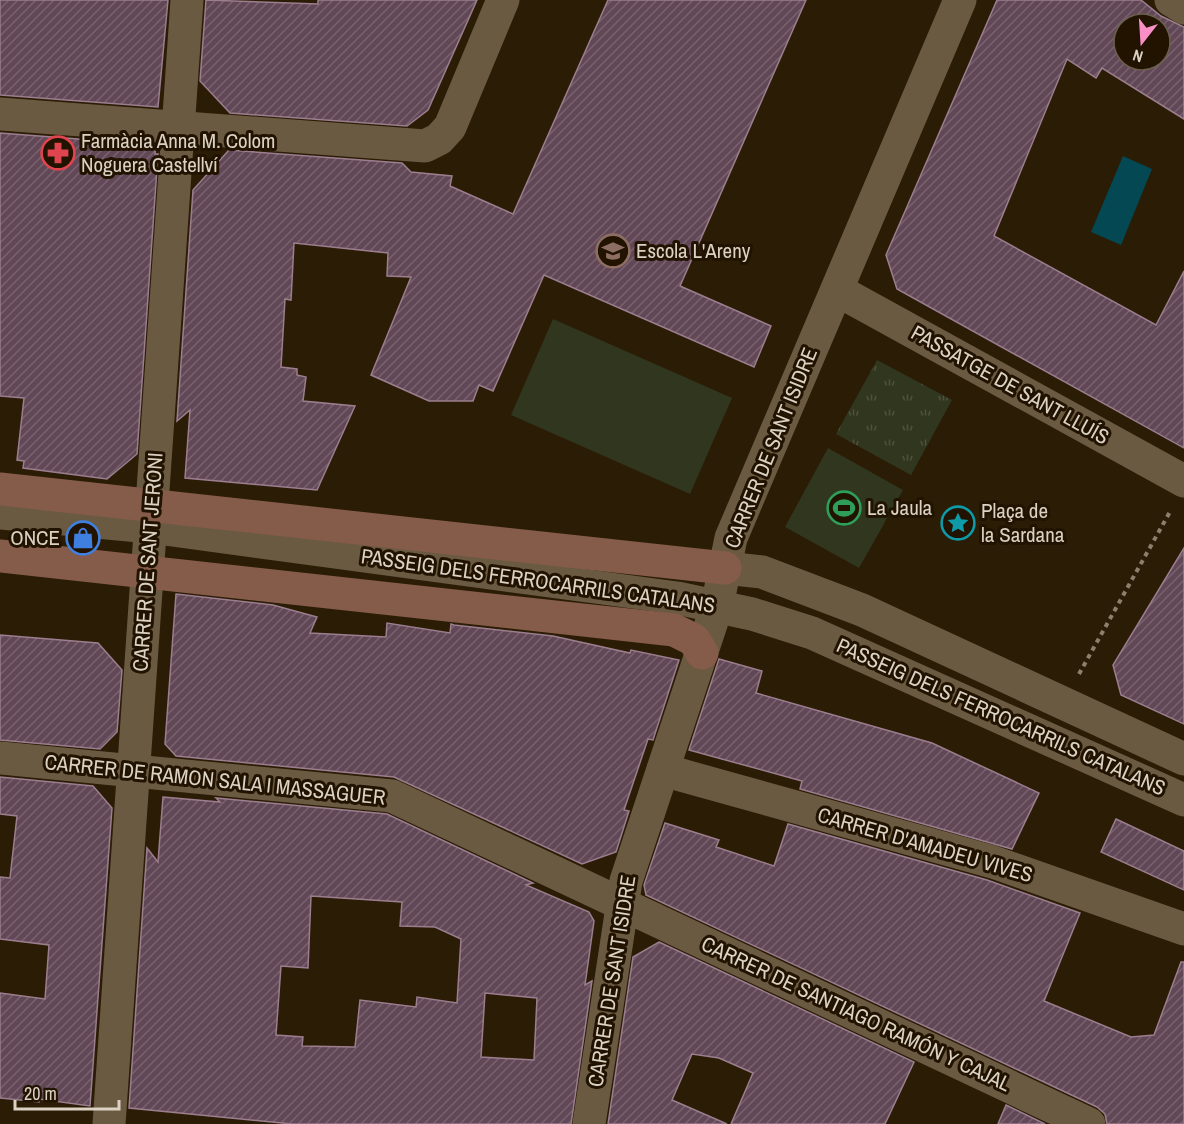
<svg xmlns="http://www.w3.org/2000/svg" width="1184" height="1124" font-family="'Archivo Narrow',sans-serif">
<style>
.park{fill:url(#park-tufts)}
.pitch{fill:#31361e}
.water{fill:#034853}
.building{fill:url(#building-hatch);stroke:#9c7e8f;stroke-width:1.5;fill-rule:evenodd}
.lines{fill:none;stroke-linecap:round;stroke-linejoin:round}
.path{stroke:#8b806e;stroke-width:4;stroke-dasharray:4.5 4.5;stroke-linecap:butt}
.street{stroke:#6b5a42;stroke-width:33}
.secondary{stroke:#855b4a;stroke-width:33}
.labels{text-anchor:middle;stroke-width:6;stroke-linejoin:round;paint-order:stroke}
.poi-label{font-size:21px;fill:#dbd2c4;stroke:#211300;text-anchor:start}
.street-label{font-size:21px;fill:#dbd2c4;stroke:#211300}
</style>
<defs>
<pattern id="park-tufts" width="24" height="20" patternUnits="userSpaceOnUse" patternTransform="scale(1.5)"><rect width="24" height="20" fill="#31361e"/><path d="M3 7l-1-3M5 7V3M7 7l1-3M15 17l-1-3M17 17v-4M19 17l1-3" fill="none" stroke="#4e523d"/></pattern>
<pattern id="building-hatch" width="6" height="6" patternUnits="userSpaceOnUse" patternTransform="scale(1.5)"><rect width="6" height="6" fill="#624857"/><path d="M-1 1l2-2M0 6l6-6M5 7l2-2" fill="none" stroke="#78626e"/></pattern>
</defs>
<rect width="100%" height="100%" fill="#2a1c05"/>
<polygon class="park" points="877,360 952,400 911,475 836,434"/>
<g class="pitch">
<polygon points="553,319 732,398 690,494 511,415"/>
<polygon points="828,448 903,490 859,568 785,527"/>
</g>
<polygon class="water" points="1123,156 1152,169 1121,245 1091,232"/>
<g class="building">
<polygon points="0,0 168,0 158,107 0,95"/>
<polygon points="206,0 318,4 318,0 477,0 428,110 407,126 230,113 200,81"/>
<polygon points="608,0 806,0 680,286 771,326 754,367 544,275 493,391 479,385 473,401 429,401 371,375 411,277 387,276 388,253 294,243 291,300 285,299 281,367 297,369 297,375 306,377 303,401 355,406 317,490 185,478 190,410 177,421 193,190 229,150 402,163 411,172 452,176 450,186 513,214"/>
<path d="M997,0H1141L1161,16L1184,27V119L1102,68L1096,78L1067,59L994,236L1156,325L1184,271V448L897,289L886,255ZM1124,24H1160V60H1124Z"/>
<polygon points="0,133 156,145 155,154 158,154 137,454 107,479 23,468 24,461 17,460 24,398 0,396"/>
<polygon points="1184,548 1184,724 1121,695 1113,665"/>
<polygon points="176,594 273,605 317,617 310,633 386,637 387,623 450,633 451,624 454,625 553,636 630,653 631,650 679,660 653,740 648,739 624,810 629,811 616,852 582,864 394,777 176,756 165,744"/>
<polygon points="0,635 98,643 122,670 117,732 100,749 0,740"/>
<polygon points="719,659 762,671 756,693 932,743 1039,793 1012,849 800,789 802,781 689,750"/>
<polygon points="0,777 93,786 112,808 90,1106 39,1099 39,1102 0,1098 0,993 45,999 49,945 0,939 0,877 10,878 17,816 0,814"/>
<path d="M163,797L220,802L216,798L387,814L533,883L526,885L589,912L594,921L585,985L592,981L571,1124H292L129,1108L147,848L158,862ZM311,896L402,902L400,926L435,927L461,939L457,1003L417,997L416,1007L360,1000L355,1047L302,1046L303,1037L276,1035L281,966L308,968ZM485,993L537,998L534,1060L481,1057Z"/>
<polygon points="1116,819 1184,851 1184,890 1101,852"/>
<polygon points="665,823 719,840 716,847 774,866 788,824 987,880 1080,913 1044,1001 1131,1037 1154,1035 1181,962 1184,962 1184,1124 1107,1124 1105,1114 1097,1107 646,895 644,885"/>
<polygon points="659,942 914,1062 885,1124 731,1124 753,1073 719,1058 692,1054 672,1100 727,1124 608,1124 633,957"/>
<polygon points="1006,1105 1045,1124 998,1124"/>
</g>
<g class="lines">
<polyline class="path" points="1079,674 1171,510"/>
<g class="street">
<polyline points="1171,0 1184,8"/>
<polyline points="0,114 425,146 439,139 450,127 503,0"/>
<polyline points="837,290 1184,481"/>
<polyline points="0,513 150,527 677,598 752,614 812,633 1184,800"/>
<polyline points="725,568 762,572 862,610 1184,759"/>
<polyline points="0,758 392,796 1089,1124"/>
<polyline points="663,770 993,862 1184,929"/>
<polyline points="109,1124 187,0"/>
<polyline points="589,1124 626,881 717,606 731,538 960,0"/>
</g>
<g class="secondary">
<polyline points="0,489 725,568"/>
<polyline points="0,556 674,630 694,640 702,653"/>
</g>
</g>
<defs>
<symbol id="pharmacy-ring" viewBox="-11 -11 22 22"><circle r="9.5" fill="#211300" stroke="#e0444e" stroke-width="1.5"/><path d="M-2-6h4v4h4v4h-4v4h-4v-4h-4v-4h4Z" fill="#e0444e"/></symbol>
<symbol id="school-ring" viewBox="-11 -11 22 22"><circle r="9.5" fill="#211300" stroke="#8d6e63" stroke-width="1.5"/><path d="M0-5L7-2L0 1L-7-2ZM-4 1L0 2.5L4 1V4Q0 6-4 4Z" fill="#8d6e63"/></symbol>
<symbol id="stadium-ring" viewBox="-11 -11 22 22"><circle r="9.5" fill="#211300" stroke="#2e9e5b" stroke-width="1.5"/><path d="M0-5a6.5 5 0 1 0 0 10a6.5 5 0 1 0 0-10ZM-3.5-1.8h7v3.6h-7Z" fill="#2e9e5b"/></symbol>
<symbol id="sight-ring" viewBox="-11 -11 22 22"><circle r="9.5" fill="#211300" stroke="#0f9aa8" stroke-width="1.5"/><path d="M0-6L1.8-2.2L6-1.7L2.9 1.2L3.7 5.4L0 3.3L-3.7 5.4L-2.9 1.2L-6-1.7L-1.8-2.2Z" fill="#0f9aa8"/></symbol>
<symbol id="shop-ring" viewBox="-11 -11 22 22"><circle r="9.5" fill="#211300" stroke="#3f7fe0" stroke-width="1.5"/><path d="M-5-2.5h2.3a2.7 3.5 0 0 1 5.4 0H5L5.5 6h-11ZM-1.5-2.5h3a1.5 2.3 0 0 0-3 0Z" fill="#3f7fe0"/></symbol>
</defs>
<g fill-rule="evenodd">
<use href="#pharmacy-ring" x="39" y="134" width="38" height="38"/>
<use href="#school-ring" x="594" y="232" width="38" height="38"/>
<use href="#stadium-ring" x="825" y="489" width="38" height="38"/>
<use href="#sight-ring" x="939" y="504" width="38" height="38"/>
<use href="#shop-ring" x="64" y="519" width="38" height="38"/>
</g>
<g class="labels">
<g class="poi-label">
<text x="81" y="148">Farmàcia Anna M. Colom<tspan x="81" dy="24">Noguera Castellví</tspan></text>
<text x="636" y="258">Escola L'Areny</text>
<text x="867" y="515">La Jaula</text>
<text x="981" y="518">Plaça de<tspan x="981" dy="24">la Sardana</tspan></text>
<text x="60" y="545" text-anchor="end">ONCE</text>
</g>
<g class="street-label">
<text transform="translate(1010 385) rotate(29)" y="7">PASSATGE DE SANT LLUÍS</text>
<text transform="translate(771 448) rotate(-68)" y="7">CARRER DE SANT ISIDRE</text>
<text transform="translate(148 562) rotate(-86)" y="7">CARRER DE SANT JERONI</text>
<text transform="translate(538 581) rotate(8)" y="7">PASSEIG DELS FERROCARRILS CATALANS</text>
<text transform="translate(1001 717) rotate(24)" y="7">PASSEIG DELS FERROCARRILS CATALANS</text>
<text transform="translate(215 780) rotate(6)" y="7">CARRER DE RAMON SALA I MASSAGUER</text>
<text transform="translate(925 845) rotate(16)" y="7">CARRER D'AMADEU VIVES</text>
<text transform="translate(612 981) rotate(-81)" y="7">CARRER DE SANT ISIDRE</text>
<text transform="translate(856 1014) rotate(25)" y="7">CARRER DE SANTIAGO RAMÓN Y CAJAL</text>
</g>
</g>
<g transform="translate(1142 42) rotate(197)"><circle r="28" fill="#211300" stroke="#6b5f4e" stroke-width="1.5"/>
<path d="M0-4.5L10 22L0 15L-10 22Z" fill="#fa8fc8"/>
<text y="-9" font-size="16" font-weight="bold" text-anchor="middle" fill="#dbd2c4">N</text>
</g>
<path d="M15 1100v9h104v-9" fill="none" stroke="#dbd2c4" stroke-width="3"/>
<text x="24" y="1100" font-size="18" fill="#dbd2c4" stroke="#211300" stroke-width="4.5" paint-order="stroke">20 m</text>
</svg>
